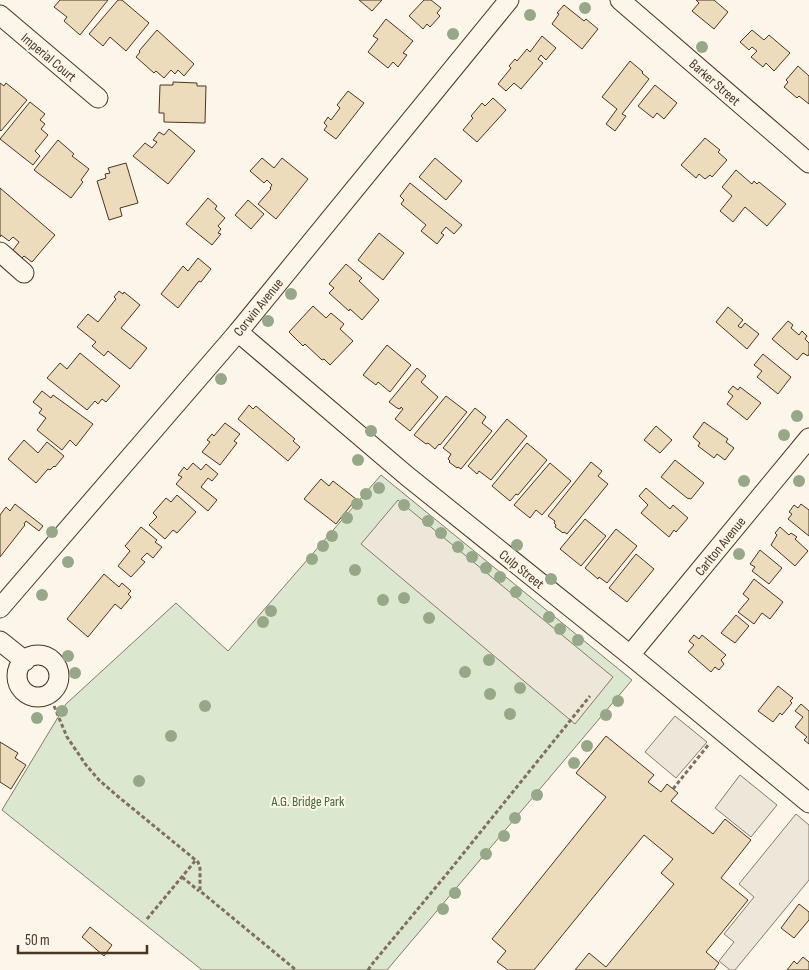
<svg xmlns="http://www.w3.org/2000/svg" width="809" height="970" font-family="'Sofia Sans Condensed',sans-serif">
<style>
.green{fill:#dce7d0;stroke:#887966}
.parking{fill:#ede7d9;stroke:#887966}
.building{fill:#ecdcbc;stroke:#4a3520}
.lines{fill:none;stroke-linecap:round;stroke-linejoin:round}
.minor-casing{stroke:#4a3520;stroke-width:21}
.path{stroke:#7f6f5c;stroke-width:3;stroke-dasharray:4 2.5;stroke-linecap:butt}
.minor{stroke:#fbf6e9;stroke-width:19}
.tree{fill:#96a887}
.labels{text-anchor:middle;stroke-width:4;stroke-linejoin:round;paint-order:stroke}
.street-label{font-size:14px;fill:#4a3520;stroke:#fbf6e9}
.park-label{font-size:14px;fill:#436837;stroke:#fbf6e9}
</style>
<rect width="100%" height="100%" fill="#fbf6e9"/>
<polygon class="green" points="381,475 632,680 387,970 202,970 2,810 66,704 176,603 228,651"/>
<g class="parking">
<polygon points="398,500 613,677 575,724 361,544"/>
<polygon points="675,716 707,742 676,778 645,752"/>
<polygon points="740,775 777,805 751,837 715,808"/>
<polygon points="796,814 809,825 809,880 735,970 730,970 719,961 734,942 724,934 754,897 739,884"/>
</g>
<g class="building">
<polygon points="60,0 108,0 80,35 64,21 67,17 54,7"/>
<polygon points="118,0 122,0 149,23 126,51 110,37 103,46 89,34"/>
<polygon points="359,0 382,0 372,11"/>
<polygon points="424,0 431,0 441,8 437,13 440,16 430,27 427,24 423,29 409,16"/>
<polygon points="696,0 714,0 728,12 714,29 692,11 699,3"/>
<polygon points="564,5 584,21 586,19 598,29 582,49 552,24 559,14 557,13"/>
<polygon points="386,19 413,41 403,53 407,55 398,67 393,62 388,68 368,52 378,39 373,36"/>
<polygon points="157,30 194,64 184,76 178,70 175,74 171,70 164,78 156,71 154,73 136,57 140,52 139,51"/>
<polygon points="752,30 764,40 769,35 790,53 774,71 766,63 763,67 751,57 757,51 752,47 749,50 740,42"/>
<polygon points="542,36 556,48 546,60 541,55 538,59 543,63 521,89 514,83 506,91 498,84 511,68 509,66 515,59 517,61 527,49 530,52"/>
<polygon points="630,61 643,72 642,73 649,79 622,114 626,116 615,131 606,124 617,109 602,97"/>
<polygon points="798,66 809,76 809,104 799,96 797,98 784,87 788,82 786,80"/>
<polygon points="173,82 197,83 197,86 206,86 205,123 164,122 164,113 159,113 160,85 173,85"/>
<polygon points="0,83 4,86 6,83 27,100 1,131 0,130"/>
<polygon points="655,85 677,103 664,119 657,113 653,118 638,106"/>
<polygon points="348,91 364,103 336,139 324,130 327,126 324,123 328,117 331,120 340,108 337,105"/>
<polygon points="493,98 506,110 477,142 463,130 473,118 471,116 482,103 485,106"/>
<polygon points="30,102 45,114 40,120 45,124 41,129 48,135 35,151 40,156 33,165 0,139"/>
<polygon points="169,129 195,151 168,184 133,156 145,143 152,148 157,142 153,140 159,132 164,135"/>
<polygon points="705,138 720,150 718,152 727,160 712,177 710,175 705,179 699,174 696,178 681,165"/>
<polygon points="58,140 74,154 72,156 89,169 81,180 83,182 71,198 34,170"/>
<polygon points="262,158 274,168 282,158 308,179 276,219 258,204 271,189 270,188 272,185 267,180 264,183 250,171"/>
<polygon points="435,158 462,181 446,200 419,177"/>
<polygon points="126,163 138,203 120,208 122,216 109,220 97,181 106,178 105,174 110,173 108,168"/>
<polygon points="736,170 752,184 754,181 757,184 759,182 786,204 767,226 745,207 733,222 720,211 732,196 722,187"/>
<polygon points="410,183 462,225 454,234 446,227 441,233 444,235 437,244 421,231 426,225 401,204 404,200 400,196"/>
<polygon points="0,188 55,235 32,262 24,256 22,258 13,250 19,242 13,237 9,241 1,235 0,237"/>
<polygon points="208,198 217,206 215,209 225,218 218,226 221,229 218,233 221,234 212,245 186,224"/>
<polygon points="248,200 264,214 251,229 235,215"/>
<polygon points="379,233 404,253 383,280 358,260"/>
<polygon points="198,258 211,269 201,282 199,281 178,308 161,294 183,266 188,271"/>
<polygon points="346,264 362,278 359,281 379,300 362,320 350,309 349,311 329,293 334,288 329,284"/>
<polygon points="119,291 123,294 124,292 140,305 121,328 147,348 130,369 108,351 104,356 92,346 96,342 77,327 88,314 98,322 116,299 114,297"/>
<polygon points="313,306 326,318 331,313 344,324 340,329 353,341 330,365 324,359 322,360 305,344 303,346 289,332"/>
<polygon points="728,307 743,320 738,326 741,328 745,323 759,334 747,349 716,322"/>
<polygon points="788,321 793,325 791,328 799,335 802,331 807,336 805,339 809,343 809,354 808,356 803,353 797,360 772,339"/>
<polygon points="387,345 411,365 390,392 378,382 376,385 363,375"/>
<polygon points="80,353 120,386 106,402 102,399 98,404 95,401 87,410 47,378 60,363 67,369"/>
<polygon points="763,354 791,377 778,394 757,377 762,371 754,365"/>
<polygon points="417,368 426,376 421,382 438,397 410,431 395,419 403,409 401,407 400,409 397,408 389,402"/>
<polygon points="733,386 738,390 740,387 761,403 747,420 727,404 733,396 728,392"/>
<polygon points="42,391 51,398 53,395 93,424 76,446 70,440 62,450 37,430 46,418 39,413 42,409 33,402"/>
<polygon points="446,396 467,412 440,445 439,444 435,449 428,443 426,444 414,435"/>
<polygon points="249,405 253,409 256,406 295,439 293,441 300,447 288,461 238,419"/>
<polygon points="475,408 486,417 482,423 492,431 461,469 458,467 457,468 449,462 450,461 448,459 451,454 443,448"/>
<polygon points="507,419 527,436 491,480 479,471 477,474 468,466"/>
<polygon points="704,422 728,439 726,442 734,448 725,460 717,454 714,458 698,446 700,443 693,437"/>
<polygon points="225,423 240,434 234,441 237,443 220,465 202,452 210,442 207,440 212,434 214,436"/>
<polygon points="656,426 672,440 660,453 644,440"/>
<polygon points="24,440 38,453 47,442 64,456 55,467 54,466 50,470 48,469 36,483 8,459"/>
<polygon points="527,443 547,460 518,495 516,494 510,501 492,486"/>
<polygon points="675,460 704,483 691,499 687,498 661,477"/>
<polygon points="591,462 602,471 598,476 608,484 567,534 564,532 563,533 555,527 556,525 554,523 555,521 548,516"/>
<polygon points="193,463 201,470 206,464 218,474 212,481 208,478 201,487 217,500 208,511 176,484 182,477 178,475 184,467 187,470"/>
<polygon points="550,463 571,481 542,515 536,510 530,518 514,505"/>
<polygon points="321,479 329,486 333,481 356,499 336,524 304,499"/>
<polygon points="646,488 670,509 673,505 688,518 676,532 674,530 669,537 641,513 648,505 639,496"/>
<polygon points="177,495 196,512 177,533 173,530 165,539 149,525 157,517 153,513 166,498 171,502"/>
<polygon points="15,504 43,526 39,531 26,521 24,524 25,525 0,557 0,515 6,507 10,511"/>
<polygon points="801,504 809,510 809,536 788,519 792,514 789,512 794,505 798,508"/>
<polygon points="585,519 606,536 581,566 560,549"/>
<polygon points="141,527 157,540 155,542 162,547 153,558 147,553 141,559 145,562 131,577 118,566 130,551 125,546"/>
<polygon points="780,527 789,535 791,533 797,537 795,539 808,551 795,566 771,545 777,535 775,533"/>
<polygon points="616,529 637,546 607,583 599,577 598,579 585,568"/>
<polygon points="760,550 782,568 769,584 752,571 755,567 750,564"/>
<polygon points="636,554 654,569 627,602 609,588"/>
<polygon points="104,574 119,587 122,583 131,591 128,594 131,597 121,609 115,604 88,637 67,619"/>
<polygon points="754,579 783,602 770,619 762,613 754,624 738,612 749,599 743,594"/>
<polygon points="736,615 749,626 735,643 721,633"/>
<polygon points="694,635 699,639 702,635 726,655 721,660 724,664 719,670 715,667 711,672 688,652 694,645 689,641"/>
<polygon points="778,686 793,698 790,701 792,703 782,715 780,713 773,722 758,711"/>
<polygon points="801,704 809,711 809,744 804,740 807,737 795,727 803,717 795,711"/>
<polygon points="606,736 654,775 648,782 661,792 667,784 678,793 671,801 713,834 725,819 751,840 721,878 748,900 706,952 719,963 714,970 575,970 589,953 606,967 674,884 661,873 673,859 644,835 534,970 508,970 497,962 506,951 492,939 606,797 576,773"/>
<polygon points="0,742 18,753 15,758 26,765 11,789 0,782"/>
<polygon points="799,904 809,912 809,920 794,938 781,928"/>
<polygon points="90,927 112,945 104,956 82,937"/>
<polygon points="803,957 809,962 809,970 787,970 794,961 797,964"/>
</g>
<g class="lines">
<defs>
<g id="minor">
<polyline points="620,0 809,163"/>
<polyline points="0,15 98,98"/>
<polyline points="0,252 24,273"/>
<polyline points="238,332 407,476 630,655 809,803"/>
<polyline points="0,608 238,332 509,0"/>
<polyline points="0,641 25,661"/>
<polyline points="630,655 809,438"/>
<circle cx="38" cy="676" r="21"/>
</g>
</defs>
<use href="#minor" class="minor-casing"/>
<g class="path">
<polyline points="49,694 67,737 86,765 99,780 115,794 198,862 200,868 200,891 296,970"/>
<polyline points="673,789 709,744"/>
<polyline points="182,877 199,891"/>
<polyline points="147,919 195,861"/>
<polyline points="368,970 373,963 446,875 590,696"/>
</g>
<use href="#minor" class="minor"/>
</g>
<g class="tree">
<circle cx="585" cy="8" r="6"/>
<circle cx="530" cy="15" r="6"/>
<circle cx="453" cy="34" r="6"/>
<circle cx="702" cy="47" r="6"/>
<circle cx="291" cy="294" r="6"/>
<circle cx="268" cy="321" r="6"/>
<circle cx="221" cy="379" r="6"/>
<circle cx="797" cy="416" r="6"/>
<circle cx="371" cy="431" r="6"/>
<circle cx="784" cy="435" r="6"/>
<circle cx="358" cy="460" r="6"/>
<circle cx="744" cy="481" r="6"/>
<circle cx="799" cy="481" r="6"/>
<circle cx="379" cy="488" r="6"/>
<circle cx="366" cy="494" r="6"/>
<circle cx="357" cy="504" r="6"/>
<circle cx="404" cy="505" r="6"/>
<circle cx="347" cy="518" r="6"/>
<circle cx="428" cy="521" r="6"/>
<circle cx="52" cy="532" r="6"/>
<circle cx="441" cy="533" r="6"/>
<circle cx="332" cy="536" r="6"/>
<circle cx="517" cy="545" r="6"/>
<circle cx="323" cy="546" r="6"/>
<circle cx="458" cy="547" r="6"/>
<circle cx="739" cy="554" r="6"/>
<circle cx="472" cy="557" r="6"/>
<circle cx="312" cy="559" r="6"/>
<circle cx="68" cy="562" r="6"/>
<circle cx="486" cy="568" r="6"/>
<circle cx="355" cy="570" r="6"/>
<circle cx="500" cy="577" r="6"/>
<circle cx="551" cy="579" r="6"/>
<circle cx="516" cy="592" r="6"/>
<circle cx="42" cy="595" r="6"/>
<circle cx="404" cy="598" r="6"/>
<circle cx="383" cy="600" r="6"/>
<circle cx="271" cy="611" r="6"/>
<circle cx="549" cy="617" r="6"/>
<circle cx="429" cy="618" r="6"/>
<circle cx="263" cy="622" r="6"/>
<circle cx="560" cy="629" r="6"/>
<circle cx="578" cy="640" r="6"/>
<circle cx="68" cy="656" r="6"/>
<circle cx="489" cy="660" r="6"/>
<circle cx="465" cy="672" r="6"/>
<circle cx="75" cy="673" r="6"/>
<circle cx="520" cy="688" r="6"/>
<circle cx="490" cy="694" r="6"/>
<circle cx="618" cy="701" r="6"/>
<circle cx="205" cy="706" r="6"/>
<circle cx="62" cy="711" r="6"/>
<circle cx="510" cy="714" r="6"/>
<circle cx="606" cy="715" r="6"/>
<circle cx="37" cy="718" r="6"/>
<circle cx="171" cy="736" r="6"/>
<circle cx="587" cy="746" r="6"/>
<circle cx="574" cy="763" r="6"/>
<circle cx="139" cy="781" r="6"/>
<circle cx="537" cy="795" r="6"/>
<circle cx="515" cy="818" r="6"/>
<circle cx="504" cy="836" r="6"/>
<circle cx="486" cy="854" r="6"/>
<circle cx="455" cy="893" r="6"/>
<circle cx="443" cy="909" r="6"/>
</g>
<g class="labels">
<g class="street-label">
<text transform="translate(49 57) rotate(40)" y="5">Imperial Court</text>
<text transform="translate(715 82) rotate(41)" y="5">Barker Street</text>
<text transform="translate(258 307) rotate(-51)" y="5">Corwin Avenue</text>
<text transform="translate(720 546) rotate(-51)" y="5">Carlton Avenue</text>
<text transform="translate(522 569) rotate(39)" y="5">Culp Street</text>
</g>
<g class="park-label">
<text x="308" y="806">A.G. Bridge Park</text>
</g>
</g>
<path d="M18 945v8h129v-8" fill="none" stroke="#4a3520" stroke-width="2.5"/>
<text x="25" y="945" font-size="15" fill="#4a3520" stroke="#fbf6e9" stroke-width="4" paint-order="stroke">50 m</text>
</svg>
